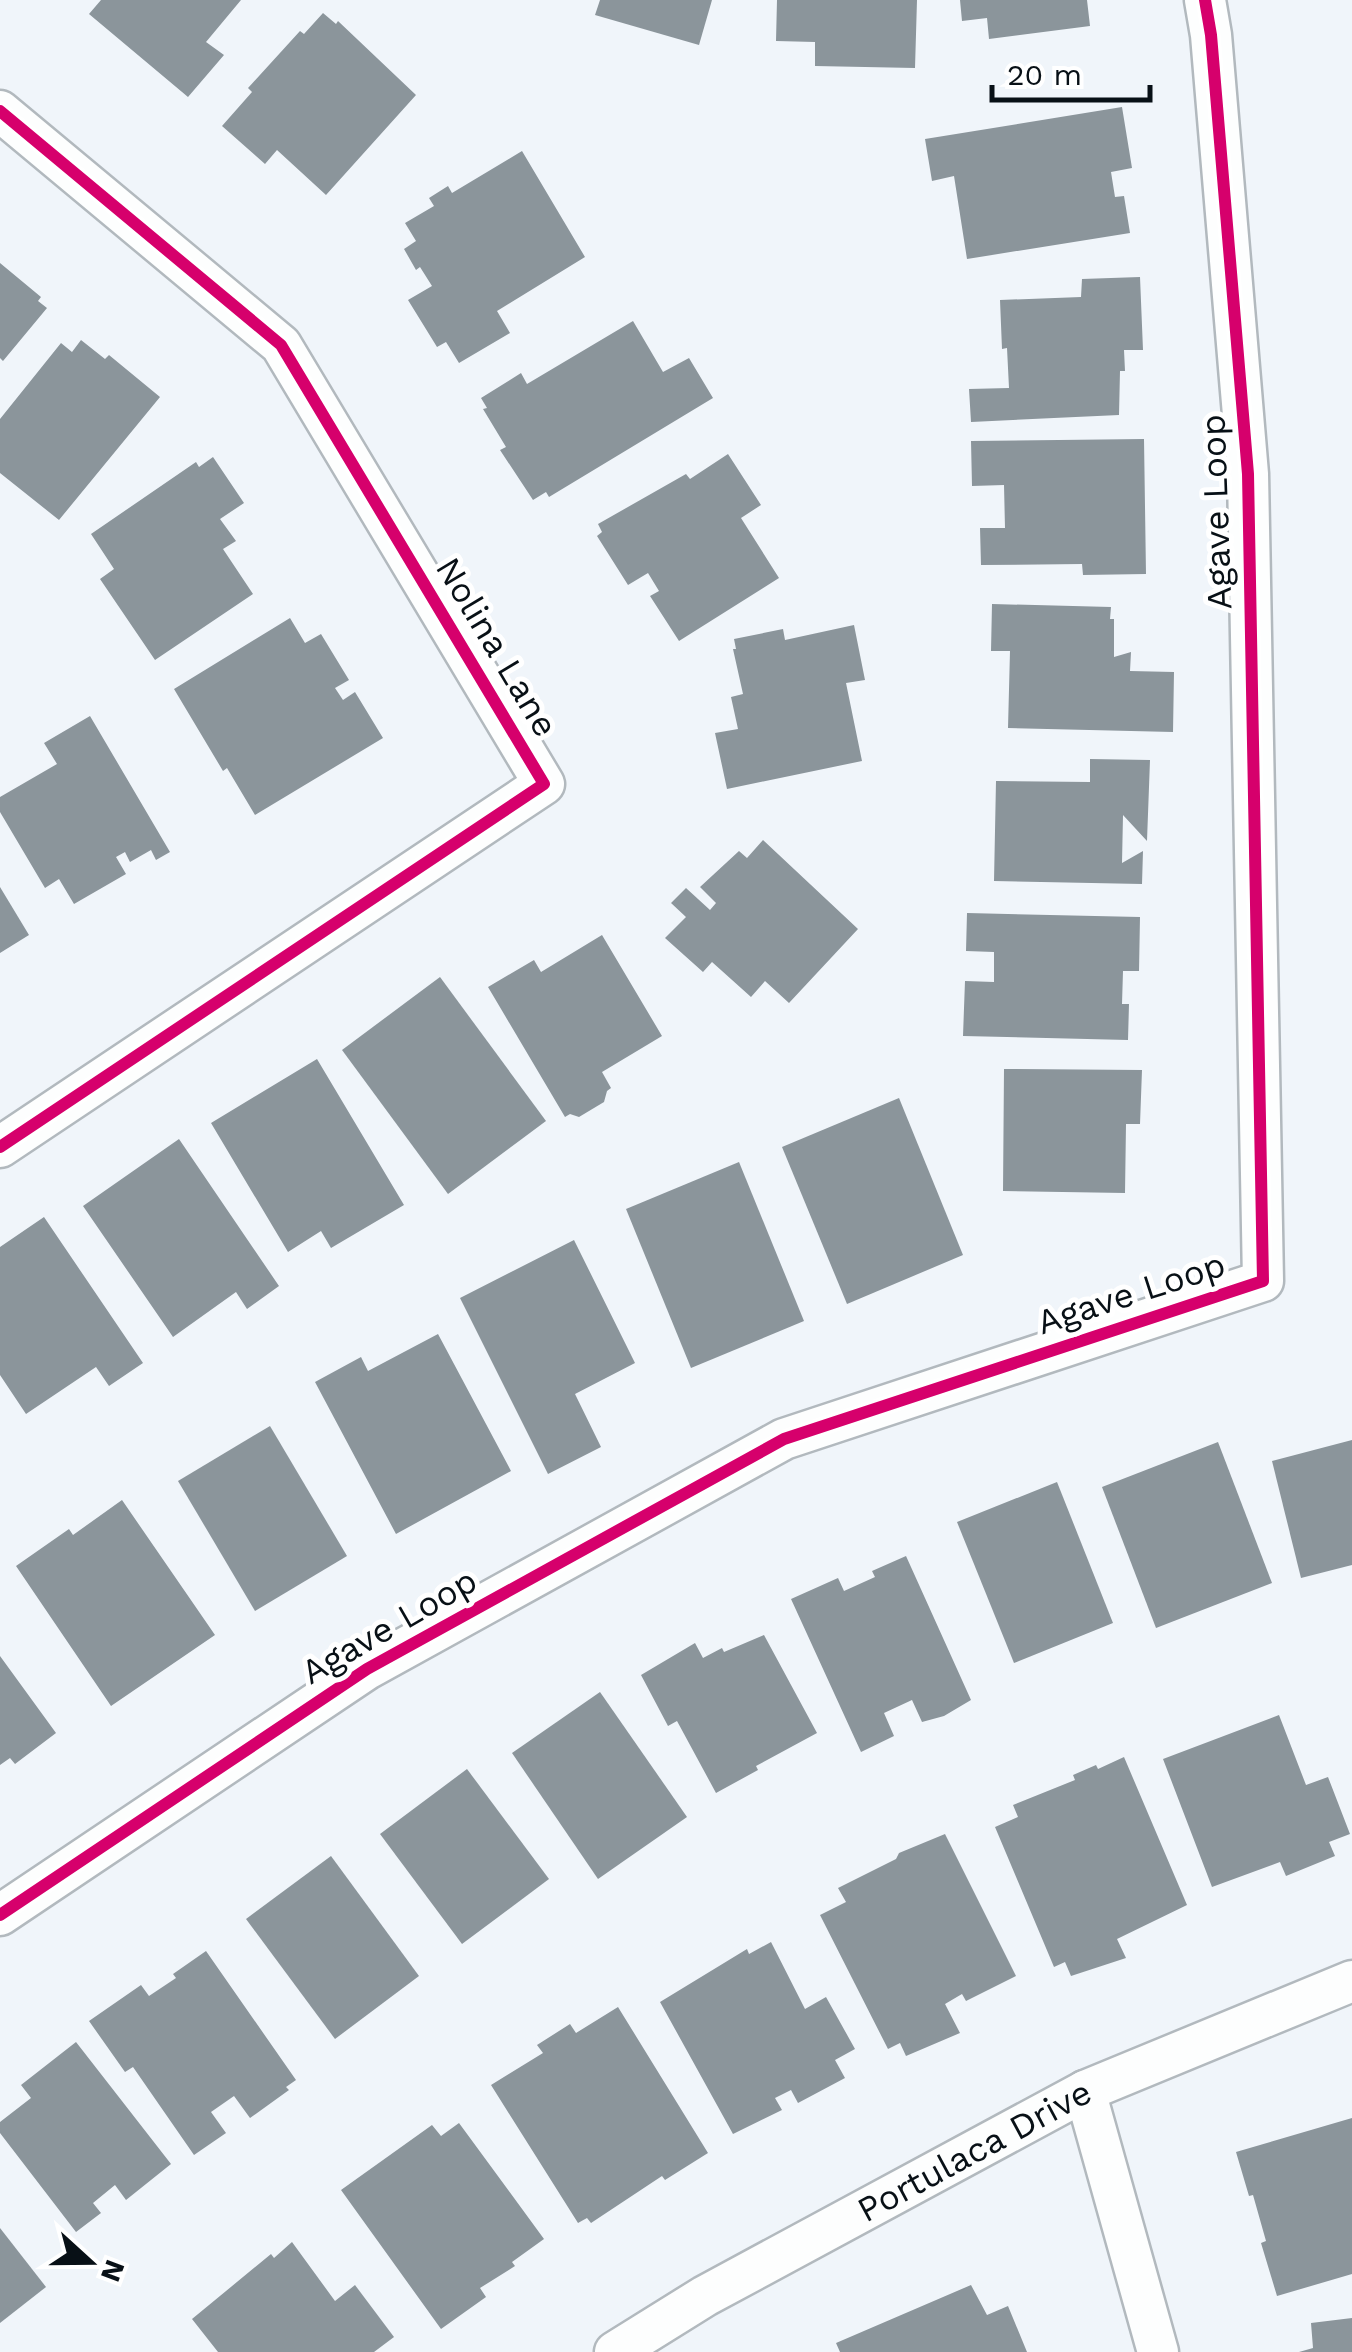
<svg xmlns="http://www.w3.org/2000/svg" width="1352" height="2352" font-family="'Work Sans',sans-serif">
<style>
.building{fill:#8b959b}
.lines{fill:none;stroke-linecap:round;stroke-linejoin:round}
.street-casing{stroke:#b2b9be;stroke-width:45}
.street{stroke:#fdfefe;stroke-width:40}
.cycleway-casing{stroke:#fff;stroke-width:19}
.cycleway{stroke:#d6006c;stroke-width:12}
.labels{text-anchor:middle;stroke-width:10;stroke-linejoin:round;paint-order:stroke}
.street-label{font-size:35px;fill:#081016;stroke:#fff}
</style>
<rect width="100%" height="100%" fill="#f0f5fa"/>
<g class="building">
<polygon points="101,0 241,0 206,42 224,55 188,97 89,14"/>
<polygon points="600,0 712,0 699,45 595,15"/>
<polygon points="777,0 917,0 915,68 815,66 815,42 776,41"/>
<polygon points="960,0 1087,0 1090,26 989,39 987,18 962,21"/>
<polygon points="323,13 336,24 338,21 416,95 326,195 277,150 265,164 222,126 252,92 248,88 300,31 304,34"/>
<polygon points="1122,107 1132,168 1111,172 1115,197 1124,196 1130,233 967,259 954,176 932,181 925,139"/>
<polygon points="522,151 585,257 497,311 510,333 459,363 446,342 437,347 408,300 432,286 420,267 416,270 404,249 416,241 405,223 434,206 429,198 448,186 452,193"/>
<polygon points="0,263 41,297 38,301 47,308 3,361 0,358"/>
<polygon points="1140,277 1143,350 1124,350 1125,371 1120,371 1119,415 971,422 969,389 1009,388 1007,348 1002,349 1000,300 1081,297 1082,279"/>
<polygon points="633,321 663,372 689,358 713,398 549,497 546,492 533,500 500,450 506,447 483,409 487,408 481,398 521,373 527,384"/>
<polygon points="81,340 105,359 109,355 160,397 59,520 0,473 0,419 61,343 72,352"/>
<polygon points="1144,439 1146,574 1083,575 1082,564 981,565 980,528 1005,528 1004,485 972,486 971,441"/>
<polygon points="728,454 761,505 741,518 779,578 679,641 650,596 659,591 648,573 628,585 597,536 602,532 598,524 686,474 690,479"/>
<polygon points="213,457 244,503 220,519 236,541 223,549 253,594 155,660 100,579 114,569 91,534 196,462 199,467"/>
<polygon points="992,604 1111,607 1110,619 1114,619 1114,657 1131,652 1130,671 1174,672 1173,732 1008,728 1010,651 991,651"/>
<polygon points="290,618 305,643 321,634 349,680 335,688 343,700 355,692 383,738 255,815 227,768 223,771 174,689"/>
<polygon points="854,625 865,680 846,683 862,761 727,789 715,733 738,729 731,697 743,694 733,649 736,649 734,639 783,629 785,640"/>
<polygon points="90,716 170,852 156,860 151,850 130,862 125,852 116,857 126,874 74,904 59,879 45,888 0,812 0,797 57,764 44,743"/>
<polygon points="1090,759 1150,760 1147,841 1123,815 1122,863 1143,851 1142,884 994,881 996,781 1090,782"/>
<polygon points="763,840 858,929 789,1003 765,981 751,997 712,962 703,972 665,938 686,917 671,903 686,888 710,910 716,903 700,887 739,851 747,858"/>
<polygon points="0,887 29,935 0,953"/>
<polygon points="967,913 1140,917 1139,971 1123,971 1122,1004 1129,1004 1128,1040 963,1036 965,981 994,982 994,952 966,951"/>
<polygon points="602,935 662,1036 602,1072 611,1088 607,1091 604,1102 579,1117 570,1114 565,1117 488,987 534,960 541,972"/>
<polygon points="440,977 546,1121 448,1194 342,1050"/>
<polygon points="317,1059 404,1205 331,1248 321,1231 288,1252 211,1123"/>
<polygon points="1004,1069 1142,1070 1140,1124 1126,1124 1125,1193 1003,1191"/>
<polygon points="899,1098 963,1255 847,1304 782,1147"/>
<polygon points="179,1139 279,1286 247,1309 236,1292 173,1337 83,1206"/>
<polygon points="739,1162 804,1321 691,1368 626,1209"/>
<polygon points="44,1217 143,1363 109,1386 96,1367 26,1414 0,1375 0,1247"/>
<polygon points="574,1240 635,1363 575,1394 601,1447 548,1474 460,1298"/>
<polygon points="438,1334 511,1471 396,1534 315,1382 361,1357 368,1371"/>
<polygon points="270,1426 347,1556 255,1611 178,1481"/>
<polygon points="1352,1440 1352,1565 1301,1578 1272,1461"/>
<polygon points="1218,1442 1272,1583 1156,1628 1102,1487"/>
<polygon points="1057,1482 1113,1623 1014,1663 957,1522"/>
<polygon points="122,1500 215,1635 111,1706 16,1566 69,1529 73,1535"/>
<polygon points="906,1556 971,1700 944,1716 922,1722 912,1700 884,1713 894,1736 861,1752 791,1599 838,1578 844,1591 875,1577 872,1571"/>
<polygon points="764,1635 817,1733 756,1766 758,1770 716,1793 677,1721 668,1726 641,1675 695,1643 703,1658 722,1648 724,1652"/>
<polygon points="0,1656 56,1733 15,1764 10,1758 0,1765"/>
<polygon points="600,1692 687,1817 598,1879 512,1753"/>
<polygon points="1279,1715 1306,1785 1328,1777 1350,1834 1329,1842 1335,1856 1286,1876 1280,1862 1212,1887 1163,1759"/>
<polygon points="1124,1757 1187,1905 1117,1939 1126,1958 1071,1976 1065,1962 1054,1967 995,1827 1018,1817 1013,1805 1075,1780 1073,1775 1096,1765 1098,1769"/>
<polygon points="467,1769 549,1879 462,1944 380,1834"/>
<polygon points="945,1834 1016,1976 966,2001 962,1994 945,2004 960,2033 906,2056 900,2043 888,2049 820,1915 846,1902 838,1888 896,1859 899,1853"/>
<polygon points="331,1856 419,1976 335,2039 246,1919"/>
<polygon points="771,1942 805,2009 826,1997 855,2049 835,2060 845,2078 798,2103 791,2090 775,2098 782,2110 733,2134 660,2002 747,1949 749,1954"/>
<polygon points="206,1951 296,2080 286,2087 289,2090 250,2118 234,2096 211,2112 226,2133 194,2155 133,2067 125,2072 89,2021 141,1985 149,1996 176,1978 173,1974"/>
<polygon points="618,2007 708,2153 665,2180 662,2176 591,2223 587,2218 578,2223 491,2085 543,2053 537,2045 570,2024 576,2033"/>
<polygon points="76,2042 171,2164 126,2200 115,2185 93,2203 101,2213 76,2232 0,2133 0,2122 31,2098 21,2085"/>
<polygon points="1352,2118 1352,2274 1277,2296 1261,2243 1266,2241 1253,2195 1249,2196 1236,2152"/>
<polygon points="459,2123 544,2239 512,2262 515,2266 480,2288 486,2297 441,2329 341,2190 432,2125 441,2136"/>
<polygon points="0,2228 46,2287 0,2323"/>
<polygon points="292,2242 335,2301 355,2285 394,2337 374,2352 218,2352 192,2319 271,2254 274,2258"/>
<polygon points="971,2285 987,2315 1008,2306 1027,2352 840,2352 836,2343"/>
<polygon points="1352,2318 1352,2352 1299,2352 1313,2348 1311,2323"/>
</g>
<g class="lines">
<defs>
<g id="street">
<polyline points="0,111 281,345 544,784 0,1147"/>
<polyline points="0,1915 367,1669 784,1439 1263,1281 1248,474 1211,35 1205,0"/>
<polyline points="1085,2091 1158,2352"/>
<path id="s1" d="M615,2352L705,2296L1085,2091L1352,1981"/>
</g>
</defs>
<use href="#street" class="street-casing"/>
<use href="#street" class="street"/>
<defs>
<g id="cycleway">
<polyline points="0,111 281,345 544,784 0,1147"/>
<polyline points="0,1915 367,1669 784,1439 1263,1281 1248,474 1211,35 1205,0"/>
</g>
</defs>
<use href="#cycleway" class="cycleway-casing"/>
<use href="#cycleway" class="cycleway"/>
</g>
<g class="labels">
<g class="street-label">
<text transform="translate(1216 512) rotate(-92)" y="12">Agave Loop</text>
<text transform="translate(497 647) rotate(59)" y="12">Nolina Lane</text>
<text transform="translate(1131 1293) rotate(-18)" y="12">Agave Loop</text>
<text transform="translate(389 1626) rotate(-30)" y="12">Agave Loop</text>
<text dy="12" stroke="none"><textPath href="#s1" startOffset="412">Portulaca Drive</textPath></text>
</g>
</g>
<g transform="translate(90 2262) rotate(111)" stroke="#ffffff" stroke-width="8" paint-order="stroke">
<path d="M0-8L18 38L0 25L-18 38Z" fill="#081016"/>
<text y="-15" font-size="28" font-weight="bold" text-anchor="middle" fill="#081016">N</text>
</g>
<path d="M992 85v15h158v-15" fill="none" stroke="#081016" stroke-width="5"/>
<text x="1007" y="85" font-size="30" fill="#081016" stroke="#ffffff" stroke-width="8" paint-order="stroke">20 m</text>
</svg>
